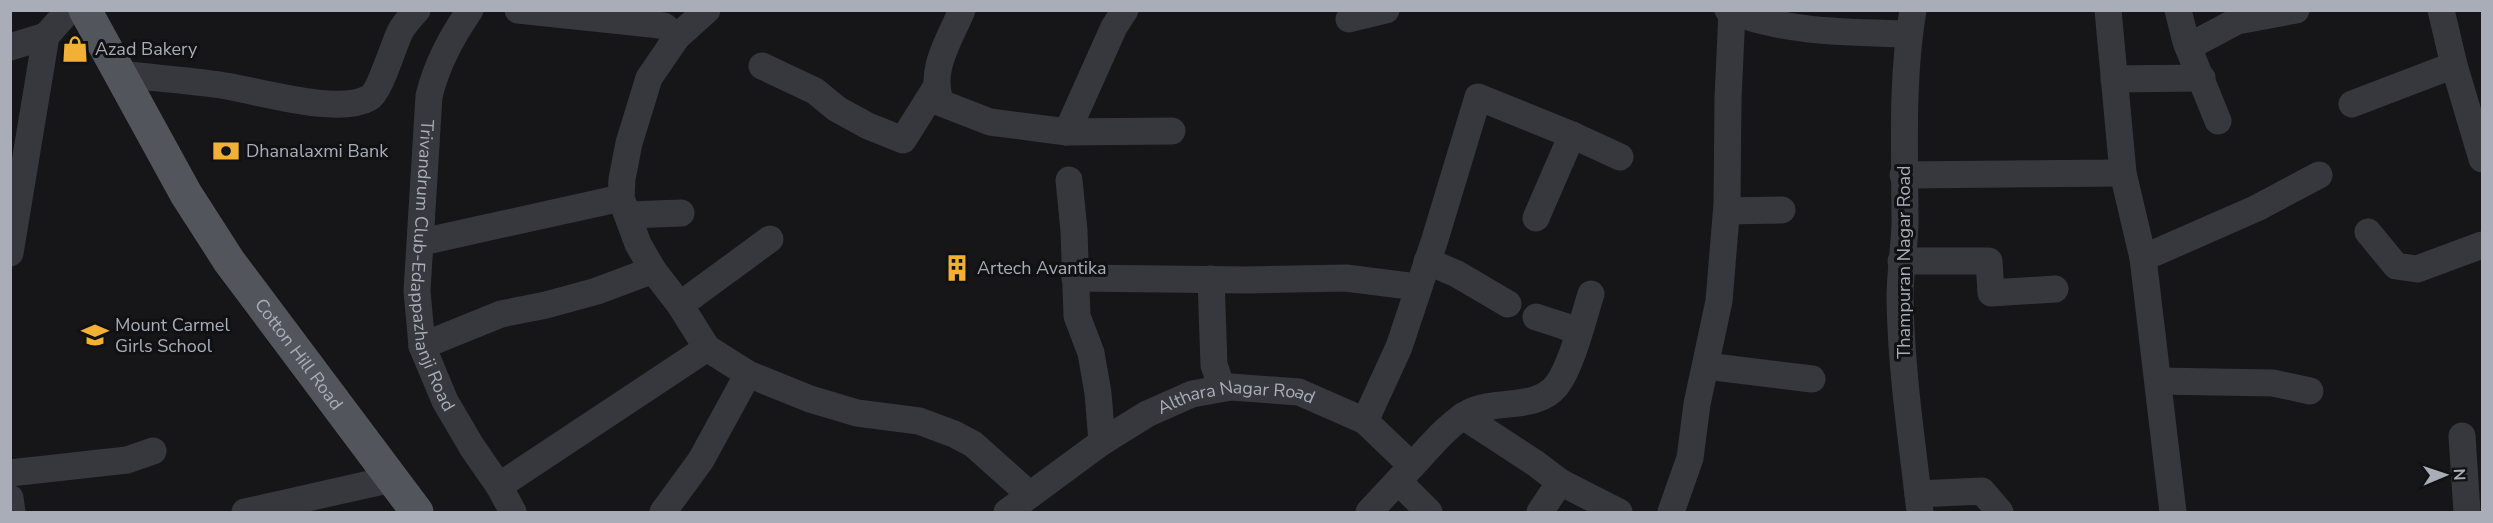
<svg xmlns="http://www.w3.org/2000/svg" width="2493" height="523" font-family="'Nunito Sans',sans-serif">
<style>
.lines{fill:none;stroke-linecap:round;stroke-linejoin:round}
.minor{stroke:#37383d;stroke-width:27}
.major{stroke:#53555c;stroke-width:33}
.labels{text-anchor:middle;stroke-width:6;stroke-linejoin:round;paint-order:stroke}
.poi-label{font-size:18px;fill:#a8adb8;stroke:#111113;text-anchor:start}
.street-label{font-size:18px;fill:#a8adb8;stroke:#111113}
</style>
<rect width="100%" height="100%" fill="#161618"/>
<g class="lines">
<g class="minor">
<path id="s1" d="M470,10C451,38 437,64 429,96L417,291L422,346L445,401L472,447L499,486L513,512"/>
<polyline points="518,10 651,24 664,26 677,37"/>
<path d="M962,10C949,41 928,71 941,103L990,122L1067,132L1114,27L1125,10"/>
<path d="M1728,10C1786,33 1848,32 1909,34"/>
<path d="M1913,10C1901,81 1905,154 1905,225C1904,250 1900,274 1900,298C1901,370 1912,441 1920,512"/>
<polyline points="2108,10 2123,173 2143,258 2173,512"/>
<polyline points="2178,10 2186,42 2218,121"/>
<polyline points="2441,10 2454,65 2482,159"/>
<polyline points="1349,19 1386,10"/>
<polyline points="10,47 46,36"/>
<polyline points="2188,47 2237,21 2296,10"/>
<polyline points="762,66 815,91 837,109 868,126 903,140 935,89"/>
<path d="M119,74C153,78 187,80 220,85C256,90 337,116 369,98C380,92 393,46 400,32C404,24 411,17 417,10"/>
<polyline points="2114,79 2202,78"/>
<polyline points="2352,104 2454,65"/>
<polyline points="1067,132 1172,131"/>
<polyline points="1903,175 2123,173"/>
<polyline points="1069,180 1074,231 1077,316 1091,353 1098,393 1102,442"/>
<polyline points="621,198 622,179 629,143 649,78 677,37 707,10"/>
<polyline points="1727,211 1782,210"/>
<polyline points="628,215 681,213"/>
<polyline points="1536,218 1572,135"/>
<polyline points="2368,232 2396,266 2417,269 2482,245"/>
<polyline points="422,242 621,198 638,244 653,270 680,305 707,348 748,374 810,399 857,413 919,421 954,434 973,444 1029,494"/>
<polyline points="10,253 46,36 69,10"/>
<polyline points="2143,258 2257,208 2319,175"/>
<polyline points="1427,261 1457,274 1508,304"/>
<polyline points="1901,261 1989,261 1991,293 2055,289"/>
<polyline points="1075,278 1248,280 1346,278 1417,287"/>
<polyline points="1211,279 1214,365 1222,388"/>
<polyline points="680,305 770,239"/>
<polyline points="1536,317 1564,326 1578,333"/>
<polyline points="422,346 501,314 546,305 597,291 653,270"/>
<polyline points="1706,366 1812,379"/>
<polyline points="2158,381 2273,383 2310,391"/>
<polyline points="1463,416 1535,463 1560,482 1619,512"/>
<polyline points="1365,421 1399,347 1435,239 1478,97 1572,135 1620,157"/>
<polyline points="2462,436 2467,512"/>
<path d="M1412,466C1428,449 1450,422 1470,412C1496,399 1537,411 1557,385C1572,365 1583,319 1591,294"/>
<polyline points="10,473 127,460 153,451"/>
<polyline points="1398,481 1429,512"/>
<polyline points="499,486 707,348"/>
<polyline points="1918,494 1982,491 2000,512"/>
<polyline points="10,498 12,512"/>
<polyline points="245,512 392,479"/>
<polyline points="663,512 701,460 748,374"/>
<path id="s2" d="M1007,512L1102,442L1147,414L1192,394L1231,387L1299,392L1365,421L1412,466L1369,512"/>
<polyline points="1540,512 1560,482"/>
<polyline points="1671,512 1690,458 1697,404 1719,301 1727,204 1728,98 1732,12"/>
</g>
<path class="major" id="s3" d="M85,10L186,194L229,261L417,512"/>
</g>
<defs>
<symbol id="shop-bare" viewBox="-9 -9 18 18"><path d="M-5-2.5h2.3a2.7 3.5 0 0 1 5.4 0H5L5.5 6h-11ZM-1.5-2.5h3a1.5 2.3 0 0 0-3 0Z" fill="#f2b134" stroke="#111113" stroke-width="2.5" paint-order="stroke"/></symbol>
<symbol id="bank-bare" viewBox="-9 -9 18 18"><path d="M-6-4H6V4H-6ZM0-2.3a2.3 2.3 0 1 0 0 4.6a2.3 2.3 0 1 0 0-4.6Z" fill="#f2b134" stroke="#111113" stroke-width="2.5" paint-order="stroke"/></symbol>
<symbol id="building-bare" viewBox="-9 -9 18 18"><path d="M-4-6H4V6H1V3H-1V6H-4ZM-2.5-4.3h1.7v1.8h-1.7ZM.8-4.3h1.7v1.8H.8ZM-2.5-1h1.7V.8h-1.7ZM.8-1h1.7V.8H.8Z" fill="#f2b134" stroke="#111113" stroke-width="2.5" paint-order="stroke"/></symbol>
<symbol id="school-bare" viewBox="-9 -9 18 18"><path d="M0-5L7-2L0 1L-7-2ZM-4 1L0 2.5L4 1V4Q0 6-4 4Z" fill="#f2b134" stroke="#111113" stroke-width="2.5" paint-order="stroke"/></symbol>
</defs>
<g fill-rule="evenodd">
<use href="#shop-bare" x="56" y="30" width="38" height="38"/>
<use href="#bank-bare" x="207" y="132" width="38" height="38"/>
<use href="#building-bare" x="938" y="249" width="38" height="38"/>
<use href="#school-bare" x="76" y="316" width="38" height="38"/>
</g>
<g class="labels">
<g class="poi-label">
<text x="95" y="55">Azad Bakery</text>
<text x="246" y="157">Dhanalaxmi Bank</text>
<text x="977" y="274">Artech Avantika</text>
<text x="115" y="331">Mount Carmel<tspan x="115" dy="21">Girls School</tspan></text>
</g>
<g class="street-label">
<text transform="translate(1904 262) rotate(-90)" y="6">Thampuran Nagar Road</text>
<text dy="6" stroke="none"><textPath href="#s1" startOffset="268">Trivandrum Club-Edappazhanji Road</textPath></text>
<text dy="6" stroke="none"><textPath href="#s3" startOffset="406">Cotton Hill Road</textPath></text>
<text dy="6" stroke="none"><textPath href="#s2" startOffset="264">Althara Nagar Road</textPath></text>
</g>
</g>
<rect width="2493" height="523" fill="none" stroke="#a8adb8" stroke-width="24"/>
<g transform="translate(2445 475) rotate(88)" stroke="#111113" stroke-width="4.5" paint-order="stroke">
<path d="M0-4.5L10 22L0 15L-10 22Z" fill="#a8adb8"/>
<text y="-9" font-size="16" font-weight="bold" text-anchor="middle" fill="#a8adb8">N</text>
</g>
</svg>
